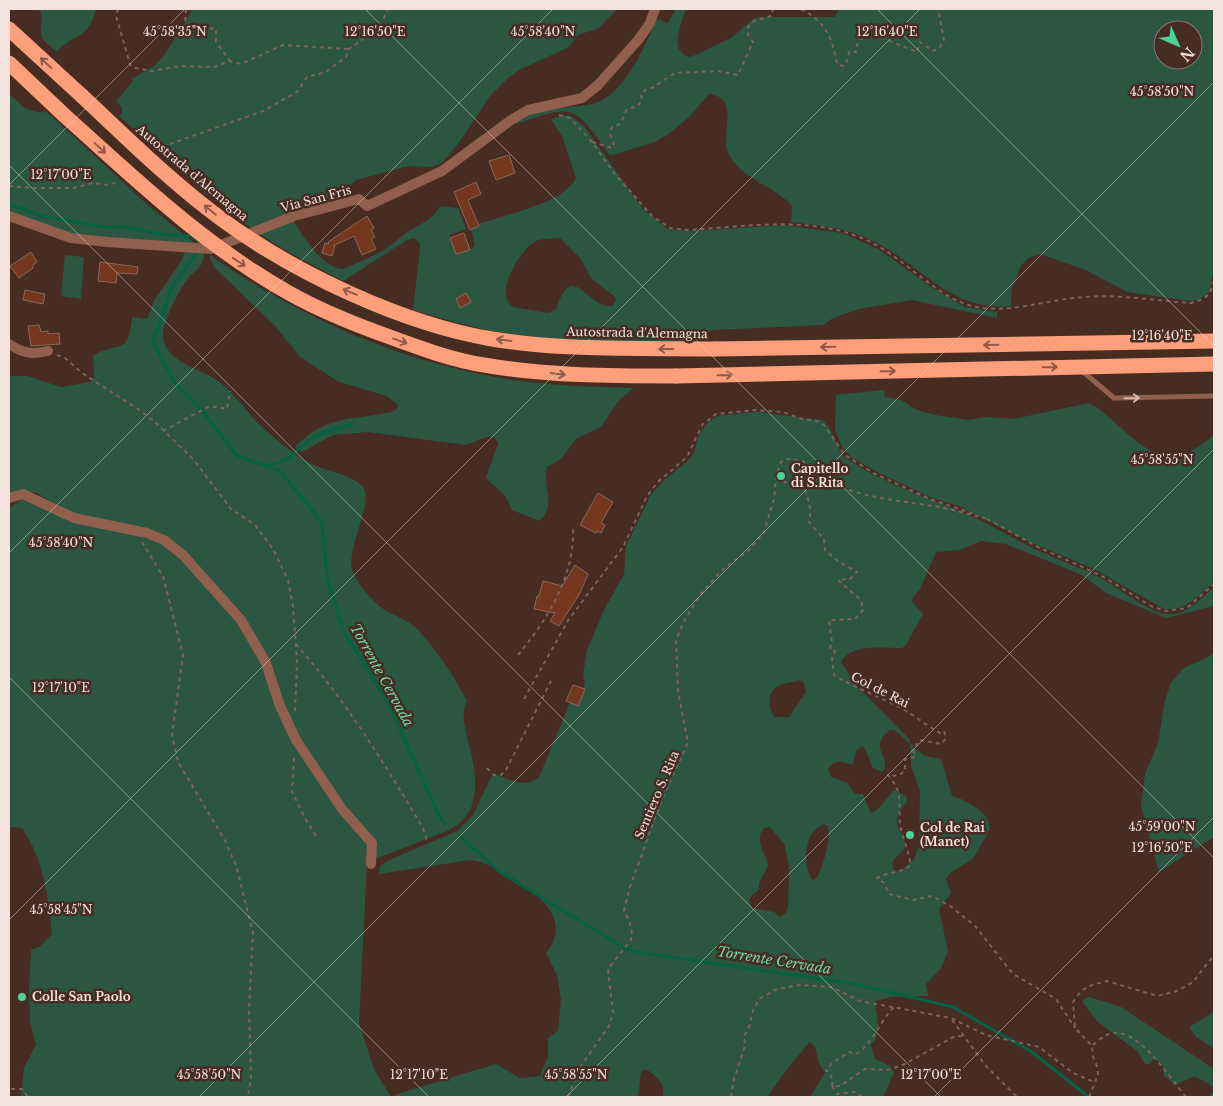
<svg xmlns="http://www.w3.org/2000/svg" width="1223" height="1106" font-family="'Libre Baskerville',serif">
<style>
.green{fill:#2a5642;fill-rule:evenodd}
.lines{fill:none;stroke-linecap:round;stroke-linejoin:round}
.stream{stroke:#046243;stroke-width:3}
.building{fill:#75381f;stroke:#88695e}
.path{stroke:#7c635a;stroke-width:2;stroke-dasharray:4 4;stroke-linecap:butt}
.service{stroke:#905f4d;stroke-width:5}
.minor{stroke:#905f4d;stroke-width:10}
.motorway{stroke:#fd9f7b;stroke-width:15}
.motorway-bridge{stroke:#fd9f7b;stroke-width:15}
.oneway{stroke:#905a46}
.oneway2{stroke:#d1b4aa}
.ticks{fill:none;stroke:#f4e2dc;stroke-width:1;stroke-opacity:0.45}
.poi-dot{fill:#4ad49c;stroke:#472c22;stroke-width:2}
.labels{text-anchor:middle;stroke-width:5;stroke-linejoin:round;paint-order:stroke}
.street-label{font-size:12px;fill:#f4e2dc;stroke:#472c22}
.poi-label{font-size:12px;font-weight:bold;fill:#f4e2dc;stroke:#472c22;text-anchor:start}
.water-label{font-size:14px;font-style:italic;fill:#6fdcab;stroke:#472c22}
.ticks-label{font-size:12px;text-anchor:middle;fill:#f4e2dc;stroke:#472c22;stroke-width:5;stroke-linejoin:round;paint-order:stroke}
</style>
<rect width="100%" height="100%" fill="#472c22"/>
<g class="green">
<path d="M38,9H96C88,42 73,32 57,52C51,47 42,41 41,33C40,23 45,18 38,9Z"/>
<polygon points="193,9 617,9 599,28 578,35 569,47 519,70 507,79 490,96 458,144 443,162 432,167 409,166 356,180 341,194 335,205 251,228 205,193 119,116 122,113 122,108 116,101 133,81 131,79 154,66 165,54"/>
<path d="M676,9H686C681,25 667,52 691,57L731,38L753,19L759,17H834L840,9H1214V267L1210,290L1207,294L1198,300L1189,301L1128,292L1083,269L1040,254L1029,258L1021,265L1012,288L1011,306C953,312 925,269 879,244C850,228 824,226 791,222L792,206C774,185 739,179 728,152C720,133 741,97 709,94L690,116L670,133L657,141L610,156C571,100 575,106 512,125C530,111 548,109 570,107C581,106 594,105 604,99C628,85 646,44 657,19L668,23ZM1163,30H1193V60H1163Z"/>
<polygon points="9,94 25,108 41,113 45,110 151,208 196,244 133,239 85,239 9,211"/>
<path d="M563,115L571,116L584,126L642,208L667,229L694,231L783,225L842,233L878,249L933,288L965,307L997,312V318L912,300L859,309L833,318L823,325L713,330L698,338V343C640,343 583,343 525,336C487,332 450,321 413,310L420,248V243L414,238L407,240L343,281L290,253L258,233L293,221C305,238 321,267 343,269C364,260 385,252 401,237C416,224 428,225 441,206L458,208L466,229L449,235L456,254L473,248L475,245L471,229L479,226L478,224C504,215 565,203 576,178L562,136L551,119ZM560,238L580,258L592,279L615,297L616,300L612,306C584,306 573,259 556,309L548,313L513,307C493,294 520,249 536,241C543,238 552,239 560,238Z"/>
<path d="M185,250L204,253C204,266 197,269 189,277C180,289 158,328 164,342C171,363 198,368 215,379C231,389 244,408 257,422C272,437 290,451 308,462C325,472 348,472 362,486C376,500 346,546 352,570C356,582 369,597 379,606C390,615 407,618 417,629C437,650 454,676 467,701C460,715 466,731 469,745C476,773 483,807 456,826C446,833 432,836 421,841C403,848 386,856 367,861L359,1023L374,1069L391,1097H21L24,1068L36,1044L30,1022L29,989L31,950L39,947L52,934C48,896 44,860 22,828L11,827L9,830V509L23,498L59,506L37,493L28,491L9,503V376H27L61,387L91,382L94,377L93,356C117,340 129,358 132,317L147,319L155,299L182,260Z"/>
<polygon points="65,255 84,257 81,299 61,296"/>
<path d="M210,255C304,321 413,368 528,382C563,386 599,387 634,388L619,400L601,427L577,438L560,460L547,467C542,487 557,504 540,521L512,510L506,497L486,478L498,443L494,437H486L466,445L368,432L333,435L302,452L295,447C327,414 351,421 391,412L397,409L398,405L387,396L339,382L300,357L276,327L216,269L210,259Z"/>
<path d="M884,390L885,397L901,400L917,410L935,415L969,420L986,417L1014,419L1089,403C1098,407 1105,414 1113,421C1152,455 1169,473 1214,435V582C1199,595 1186,612 1164,609L1094,569L1030,542L959,506L930,497L877,472L851,457L842,447L835,429L836,395Z"/>
<path d="M757,412L822,420C836,430 834,450 849,460C883,483 921,495 959,511C983,520 1004,534 1027,545C1048,556 1071,564 1093,574C1115,584 1143,610 1166,614C1187,616 1200,599 1214,587V606L1166,618L1106,593L1082,575L1006,544L981,541L960,550L936,552L920,589L913,597L912,602L923,614L906,645L902,648C884,648 851,643 841,662L856,685L908,738L914,748L925,756L941,759L952,796C968,801 988,811 990,829L973,859L951,872L946,879L951,893L939,909L948,951L941,968L926,984L928,996L891,997L875,1001C876,1017 883,1032 871,1045L875,1059L890,1066L894,1073L883,1097H810L825,1073L819,1063L815,1046L809,1042C795,1061 779,1077 768,1097H663C665,1084 656,1074 645,1069L641,1072L638,1097H396L394,1095L496,1064L520,1078L540,1076L548,1056V1038L558,1031L561,999L557,975L546,953C574,919 536,891 509,876C496,869 485,861 470,860L379,874L380,866L387,861L457,831L473,815L493,773C507,779 526,789 539,777L570,703L578,705L585,683L583,676L587,650L604,610L624,574L626,546L650,496L664,480L687,462L694,452L699,434L710,420L721,415ZM800,680L804,683L806,692L789,717H774C768,708 767,690 780,685C786,682 793,683 800,680ZM890,730H895L910,744L911,766L920,791L919,846L914,859L899,872L893,869C891,856 900,857 905,847C905,826 885,830 907,801L906,796L894,790L877,810L871,813L863,794H855L848,783L831,777L828,770C834,758 843,762 853,765L856,751L862,746L865,749L873,768L882,772C894,758 866,748 890,730ZM824,824L828,827C830,845 824,861 817,878L812,880C802,864 804,831 824,824ZM770,827L785,845L789,867L788,906L786,913L780,917L774,912L752,908L749,901L751,896L759,890V883L768,866C767,854 753,840 764,828Z"/>
<polygon points="1214,654 1214,837 1159,872 1141,806 1145,774 1158,743 1165,700 1171,683 1184,668"/>
<polygon points="1089,997 1121,1007 1214,1069 1214,1097 1209,1097 1213,1091 1212,1086 1195,1076 1175,1085 1164,1076 1162,1063 1154,1059 1150,1064 1145,1064 1137,1051 1098,1022 1083,1003 1083,1000"/>
<polygon points="1214,1012 1214,1047 1213,1048 1196,1037 1189,1027"/>
</g>
<g class="lines">
<g class="stream">
<polyline points="9,204 39,215 102,227 124,227 161,234 191,236 198,240 199,245"/>
<polyline points="196,254 172,287 153,342 174,382 203,412 237,456 280,471 322,522 327,577 343,630 388,703 440,818 445,823"/>
<path d="M267,465C293,462 292,452 311,439C324,431 337,428 352,425"/>
<polyline points="461,837 500,872 626,949 643,953 854,984 953,1007 1032,1052 1089,1097"/>
</g>
</g>
<g class="building">
<polygon points="509,155 515,173 496,180 489,161"/>
<polygon points="476,182 481,194 468,200 479,226 470,230 454,192"/>
<polygon points="367,216 374,228 371,230 375,237 371,239 376,249 362,255 354,236 333,246 335,246 332,256 322,253 325,243 329,244 328,242"/>
<polygon points="464,233 470,250 456,254 450,238"/>
<polygon points="31,252 37,262 33,265 33,268 19,278 10,266"/>
<polygon points="100,262 138,267 137,274 117,273 116,283 98,281"/>
<polygon points="25,290 45,294 43,304 23,300"/>
<polygon points="466,293 471,302 460,308 456,299"/>
<polygon points="39,325 41,332 48,331 48,334 59,333 60,344 31,346 28,326"/>
<polygon points="598,493 613,502 601,523 605,525 601,533 597,531 596,533 580,525"/>
<polygon points="575,565 588,574 580,593 559,626 550,621 555,613 534,609 537,596 539,596 543,581 562,586"/>
<polygon points="573,685 585,689 578,706 566,701"/>
</g>
<g class="lines">
<g class="path">
<polyline points="118,9 116,16 131,67 152,71 180,66 214,67 230,61 241,64 283,45 349,49"/>
<polyline points="186,9 185,24 216,29 216,42 230,61"/>
<path d="M801,9C826,22 832,37 837,64L843,66L846,64L849,52H856L855,48L862,38L873,33C887,41 903,46 917,52L920,42L933,51L940,47L944,40L938,9"/>
<path d="M559,115L570,118L592,142L614,173L652,216L670,228L686,230C748,227 819,213 876,245C906,261 939,298 972,306C1010,315 1047,299 1085,297C1118,294 1158,301 1191,303C1206,299 1211,295 1214,280"/>
<path d="M592,142L612,148L614,145L610,133L612,127C623,125 622,118 627,109L638,106L642,99L641,95L646,89L652,88L675,73L718,71L738,75L753,42L748,35V27L754,21L771,16L773,9"/>
<polyline points="154,146 167,145 263,111 297,92 307,77 326,72 346,57 349,49 380,27 388,9"/>
<polyline points="9,186 34,188 74,188 92,183 109,185 119,181"/>
<polyline points="57,355 65,358 82,373 138,409 156,423 194,460 231,509 255,525 273,549 288,580 293,606 297,662 295,711"/>
<polyline points="163,431 210,406 227,409 230,391"/>
<path d="M776,477L789,484L796,477C806,490 813,505 809,522L824,539L825,550L838,561L857,572L850,579L838,580L861,600L863,610L855,619L829,620L832,642L830,649L835,651L832,658L834,675C855,688 876,695 897,706C912,713 925,725 940,733L944,731L946,738L941,744L920,740L913,749L915,757L905,759V771L898,776L888,775C891,779 895,784 897,789C901,800 899,812 900,824C902,837 911,855 910,866C901,873 888,872 877,878L884,883L889,894L913,900L932,896L953,908L975,926L1013,974L1056,999L1075,1028"/>
<polyline points="987,519 1038,547 1102,576 1151,606 1165,611 1187,608 1214,584"/>
<polyline points="142,542 163,576 183,655 172,735 178,762 224,839 236,865 253,933 249,1009 251,1077 248,1097"/>
<path d="M296,644C345,700 385,764 423,828L427,841"/>
<path d="M518,655C547,620 575,576 573,528"/>
<polyline points="524,699 569,619 623,547 647,496 658,482 687,457 702,425 716,414 755,410 783,412 802,419 817,421 824,425 845,455 875,474 930,499 977,515"/>
<polyline points="294,758 292,792 306,820 318,839"/>
<polyline points="487,768 494,775 501,775 506,770 552,679"/>
<polyline points="952,1020 986,1066 1017,1097"/>
<path d="M1093,1045C1099,1040 1105,1034 1113,1033C1138,1028 1171,1079 1185,1096L1192,1097"/>
<path d="M832,1086L833,1080L828,1071H826L832,1063L849,1052L856,1054C874,1043 880,1020 895,1006"/>
<polyline points="11,1089 22,1089 28,1097"/>
<path d="M568,1097L580,1067L609,1026L613,1013L608,969L631,940L632,928L624,910L630,887L662,799L688,743L678,691L676,641L683,623L700,595L722,570L749,550L764,532L774,499L776,477L781,462L787,459L803,461C835,498 894,499 939,507C955,510 972,515 988,519"/>
<polyline points="731,1097 734,1079 745,1046 744,1036 750,1025 752,1013 759,999 777,989 800,985 831,987 860,1001 951,1018 986,1035 1039,1047 1073,1073 1094,1082"/>
<polyline points="862,1097 855,1092 837,1094 832,1086 840,1086 865,1069 888,1070 905,1064 955,1036 964,1036"/>
<polyline points="1089,1097 1098,1075 1097,1066 1093,1057 1092,1046 1075,1028 1073,1002 1081,991 1092,985 1107,981 1157,996 1177,991 1193,982 1214,955"/>
</g>
<polyline class="service" points="1081,370 1114,398 1214,396"/>
<g class="minor">
<polyline points="9,216 71,238 107,242 211,249 294,216 359,199 367,206 442,171 511,120 528,110 582,98 598,85 639,39 650,23 655,9"/>
<path d="M9,344C22,353 32,355 48,351"/>
<polyline points="9,498 23,494 74,518 147,533 164,540 183,555 241,620 266,663 280,706 296,740 342,809 372,843 371,864"/>
</g>
<g class="motorway">
<polyline points="9,29 82,96"/>
<polyline points="9,63 64,115"/>
<polyline points="715,349 1214,341"/>
<polyline points="676,376 1214,364"/>
</g>
<g class="motorway-bridge">
<path d="M82,96C128,139 173,184 224,221C297,274 403,324 492,339C566,351 641,348 715,349"/>
<path d="M64,115C135,179 205,246 289,293C321,311 356,325 390,337C420,348 452,360 484,365C548,376 612,376 676,376"/>
</g>
</g>
<defs><path id="oneway-shaft" d="M-6 0H5M1.5-3L5.5 0L1.5 3" fill="none" stroke-width="1.6" stroke-linecap="round" stroke-linejoin="round" transform="scale(1.25)"/></defs>
<g class="oneway">
<use href="#oneway-shaft" transform="translate(46 63) rotate(-137)"/>
<use href="#oneway-shaft" transform="translate(100 148) rotate(43)"/>
<use href="#oneway-shaft" transform="translate(210 210) rotate(-140)"/>
<use href="#oneway-shaft" transform="translate(239 262) rotate(34)"/>
<use href="#oneway-shaft" transform="translate(350 292) rotate(-157)"/>
<use href="#oneway-shaft" transform="translate(504 340) rotate(-173)"/>
<use href="#oneway-shaft" transform="translate(400 341) rotate(20)"/>
<use href="#oneway-shaft" transform="translate(991 345) rotate(179)"/>
<use href="#oneway-shaft" transform="translate(828 347) rotate(179)"/>
<use href="#oneway-shaft" transform="translate(666 349) rotate(-180)"/>
<use href="#oneway-shaft" transform="translate(1050 367) rotate(-1)"/>
<use href="#oneway-shaft" transform="translate(888 371) rotate(-1)"/>
<use href="#oneway-shaft" transform="translate(558 374) rotate(7)"/>
<use href="#oneway-shaft" transform="translate(725 375) rotate(-1)"/>
</g>
<use class="oneway2" href="#oneway-shaft" transform="translate(1132 398) rotate(-1)"/>
<path class="ticks" d="M365,9L1214,858M877,9L1214,346M9,165L941,1097M9,185L185,9M9,553L553,9M9,677L429,1097M9,920L920,9M199,1097L1214,82M566,1097L1214,449M934,1097L1214,817"/>
<g class="poi-dot">
<circle cx="781" cy="476" r="5"/>
<circle cx="910" cy="835" r="5"/>
<circle cx="22" cy="997" r="5"/>
</g>
<g class="labels">
<g class="street-label">
<text transform="translate(192 173) rotate(40)" y="4">Autostrada d'Alemagna</text>
<text transform="translate(316 199) rotate(-15)" y="4">Via San Fris</text>
<text transform="translate(637 333) rotate(1)" y="4">Autostrada d'Alemagna</text>
<text transform="translate(880 690) rotate(27)" y="4">Col de Rai</text>
<text transform="translate(657 795) rotate(-67)" y="4">Sentiero S. Rita</text>
</g>
<g class="poi-label">
<text x="791" y="473">Capitello<tspan x="791" dy="14">di S.Rita</tspan></text>
<text x="920" y="832">Col de Rai<tspan x="920" dy="14">(Manet)</tspan></text>
<text x="32" y="1001">Colle San Paolo</text>
</g>
<g class="water-label">
<text transform="translate(382 675) rotate(61)" y="5">Torrente Cervada</text>
<text transform="translate(774 960) rotate(9)" y="5">Torrente Cervada</text>
</g>
</g>
<g class="ticks-label">
<text x="175" y="36">45°58'35"N</text>
<text x="375" y="36">12°16'50"E</text>
<text x="543" y="36">45°58'40"N</text>
<text x="887" y="36">12°16'40"E</text>
<text x="1162" y="96">45°58'50"N</text>
<text x="61" y="179">12°17'00"E</text>
<text x="1162" y="340">12°16'40"E</text>
<text x="1162" y="464">45°58'55"N</text>
<text x="61" y="547">45°58'40"N</text>
<text x="61" y="692">12°17'10"E</text>
<text x="1162" y="831">45°59'00"N</text>
<text x="1162" y="852">12°16'50"E</text>
<text x="61" y="914">45°58'45"N</text>
<text x="209" y="1079">45°58'50"N</text>
<text x="576" y="1079">45°58'55"N</text>
<text x="419" y="1079">12°17'10"E</text>
<text x="931" y="1079">12°17'00"E</text>
</g>
<rect width="1223" height="1106" fill="none" stroke="#f4e2dc" stroke-width="20"/>
<g transform="translate(1178 45) rotate(135)"><circle r="24" fill="#472c22" stroke="#8c756c"/>
<path d="M0-4L9 19L0 12L-9 19Z" fill="#4ad49c"/>
<text y="-8" font-size="14" font-weight="bold" text-anchor="middle" fill="#f4e2dc">N</text>
</g>
</svg>
